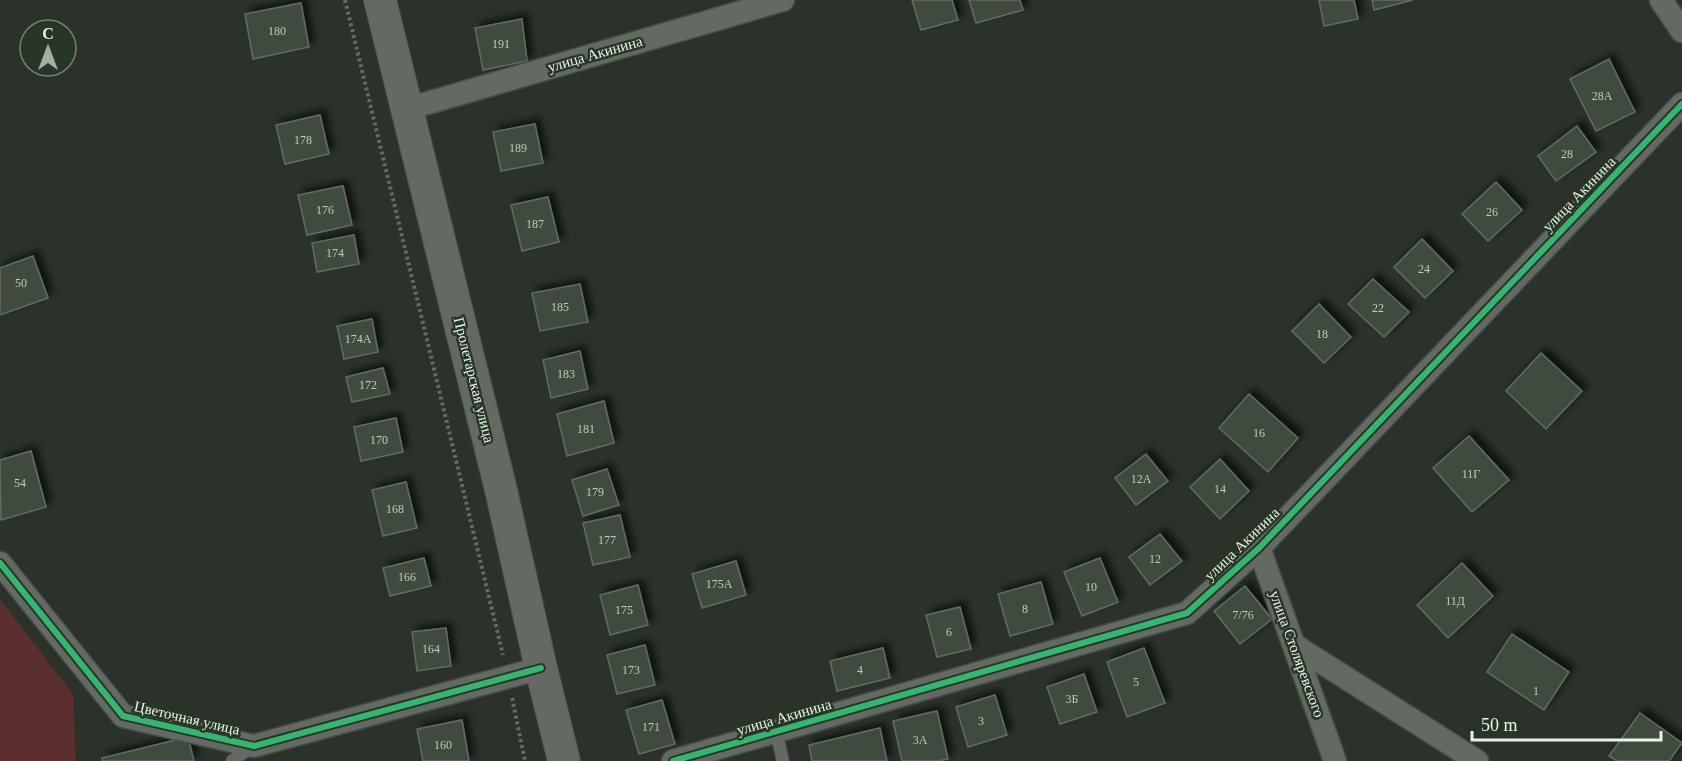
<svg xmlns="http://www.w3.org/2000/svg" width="1682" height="761" font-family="'Times New Roman',serif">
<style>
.green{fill:#5a2f2e}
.building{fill:#404b3f;stroke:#646b64;stroke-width:1.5;filter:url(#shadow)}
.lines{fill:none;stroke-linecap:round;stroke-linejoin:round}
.service-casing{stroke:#464d46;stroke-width:14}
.minor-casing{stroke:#464d46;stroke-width:25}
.secondary-casing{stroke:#464d46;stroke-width:34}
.path{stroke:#656a65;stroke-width:4;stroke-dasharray:3 3;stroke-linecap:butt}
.service{stroke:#646a63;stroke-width:12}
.minor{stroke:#646a63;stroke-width:22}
.secondary{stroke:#646a63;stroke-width:32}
.cycleway-casing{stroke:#273626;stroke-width:10}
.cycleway{stroke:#33b770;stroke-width:6}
.labels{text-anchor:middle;stroke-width:5;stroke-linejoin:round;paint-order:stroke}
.number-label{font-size:12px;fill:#bfc9be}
.street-label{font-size:15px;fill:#e9f3e9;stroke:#273626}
</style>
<defs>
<filter id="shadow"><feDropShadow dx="5.5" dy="-5.5" stdDeviation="3" flood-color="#0009"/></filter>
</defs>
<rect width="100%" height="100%" fill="#2a322a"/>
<polygon class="green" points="0,599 73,694 76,761 0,761"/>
<g class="building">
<polygon points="912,0 952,0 958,20 921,30"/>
<polygon points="969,0 1020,0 1023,10 976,23"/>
<polygon points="1319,0 1354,0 1358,19 1324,26"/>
<polygon points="1372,0 1413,0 1374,10"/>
<polygon points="301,3 309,47 253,59 245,14"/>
<polygon points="522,19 527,61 483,70 475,28"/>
<polygon points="1609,59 1635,112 1596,131 1570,79"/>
<polygon points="320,115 329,154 285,164 276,125"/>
<polygon points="535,124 543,163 501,171 493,132"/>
<polygon points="1577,126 1596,152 1556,181 1538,156"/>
<polygon points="1496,182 1522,210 1488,241 1462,214"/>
<polygon points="343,186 352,225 307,235 298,195"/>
<polygon points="548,197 559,242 522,251 511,205"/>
<polygon points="354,235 359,264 317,272 312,243"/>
<polygon points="1422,239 1453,271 1425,298 1394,267"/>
<polygon points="33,256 48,298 0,315 0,268"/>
<polygon points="1373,279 1409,312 1384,337 1348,304"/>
<polygon points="580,284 588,322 540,331 532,293"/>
<polygon points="1319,304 1351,337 1324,363 1292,331"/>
<polygon points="372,319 378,352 344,359 337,326"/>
<polygon points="580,351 588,389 551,398 543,360"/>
<polygon points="1541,353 1582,391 1546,429 1506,391"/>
<polygon points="383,368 390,394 352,402 346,377"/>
<polygon points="1249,394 1298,438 1268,472 1219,428"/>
<polygon points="604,401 614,443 567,456 557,414"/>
<polygon points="396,418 403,452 361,461 354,427"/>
<polygon points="1469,436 1509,480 1472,512 1433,468"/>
<polygon points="31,451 46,507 1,520 0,460"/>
<polygon points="1146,454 1168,481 1136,505 1115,478"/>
<polygon points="1220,459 1249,491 1220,519 1190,487"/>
<polygon points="607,469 619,505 583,516 572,480"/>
<polygon points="406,482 417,528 383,536 372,490"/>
<polygon points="620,515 630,557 593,565 583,523"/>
<polygon points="1160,534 1182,561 1150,585 1129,557"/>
<polygon points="424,558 431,586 390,596 383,568"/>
<polygon points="1100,558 1118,602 1082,616 1064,572"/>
<polygon points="736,561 746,595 702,608 692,574"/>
<polygon points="1462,563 1493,596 1448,638 1417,605"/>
<polygon points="1041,582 1053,624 1010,636 998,594"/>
<polygon points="638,585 648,625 610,635 600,595"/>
<polygon points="1245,586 1272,619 1240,644 1214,611"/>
<polygon points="960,607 971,649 937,657 926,615"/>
<polygon points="446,628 451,666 417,671 412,632"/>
<polygon points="1512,634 1569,672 1544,710 1487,672"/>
<polygon points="645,645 655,685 617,694 607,655"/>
<polygon points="883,648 890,678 837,691 830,661"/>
<polygon points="1144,648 1165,703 1127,717 1107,662"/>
<polygon points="1084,674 1097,712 1060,724 1047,687"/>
<polygon points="995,695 1007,735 968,747 956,707"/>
<polygon points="662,700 675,744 639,754 626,710"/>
<polygon points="937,711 948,759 938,761 902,761 893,721"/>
<polygon points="1640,713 1682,743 1669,761 1617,761 1609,756"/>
<polygon points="462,720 469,761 423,761 417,729"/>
<polygon points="880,728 887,761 812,761 809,745"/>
<polygon points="188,737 194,761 102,761 102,758"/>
</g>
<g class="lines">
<defs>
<g id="service">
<polyline points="776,731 783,761"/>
<polyline points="232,761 253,746"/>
</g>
<g id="minor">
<polyline points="1661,0 1682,31"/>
<polyline points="407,109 783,0"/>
<polyline points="1259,548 1335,761"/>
<polyline points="0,563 123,716 254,746 541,668"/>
<polyline points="1294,645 1477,761"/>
<polyline points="673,761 1187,613 1259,548 1682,104"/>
</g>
<polyline id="secondary" points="380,0 501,490 541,668 564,761"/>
</defs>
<use href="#service" class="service-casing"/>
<use href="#minor" class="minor-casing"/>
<use href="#secondary" class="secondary-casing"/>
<g class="path">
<polyline points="345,0 503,655"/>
<polyline points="512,698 525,761"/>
</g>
<use href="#service" class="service"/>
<use href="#minor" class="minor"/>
<use href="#secondary" class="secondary"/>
<defs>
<g id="cycleway">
<polyline points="0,563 123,716 254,746 541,668"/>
<polyline points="673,761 1187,613 1259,548 1682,104"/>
</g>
</defs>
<use href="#cycleway" class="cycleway-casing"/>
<use href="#cycleway" class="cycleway"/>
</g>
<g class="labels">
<g class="number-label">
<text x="277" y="35">180</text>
<text x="501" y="48">191</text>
<text x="1602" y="100">28А</text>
<text x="303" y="144">178</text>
<text x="518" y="152">189</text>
<text x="1567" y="158">28</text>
<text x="325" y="214">176</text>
<text x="1492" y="216">26</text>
<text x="535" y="228">187</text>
<text x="335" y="257">174</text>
<text x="1424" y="273">24</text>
<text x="21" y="287">50</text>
<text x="560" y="311">185</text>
<text x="1378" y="312">22</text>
<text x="1322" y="338">18</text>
<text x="358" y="343">174А</text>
<text x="566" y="378">183</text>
<text x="368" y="389">172</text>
<text x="586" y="433">181</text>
<text x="1259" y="437">16</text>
<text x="379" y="444">170</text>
<text x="1471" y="478">11Г</text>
<text x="1141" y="483">12А</text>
<text x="20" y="487">54</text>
<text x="1220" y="493">14</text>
<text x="595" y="496">179</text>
<text x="395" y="513">168</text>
<text x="607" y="544">177</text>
<text x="1155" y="563">12</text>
<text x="407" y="581">166</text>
<text x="719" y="588">175А</text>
<text x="1091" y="591">10</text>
<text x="1455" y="605">11Д</text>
<text x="1025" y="613">8</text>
<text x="624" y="614">175</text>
<text x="1243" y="619">7/76</text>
<text x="949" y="636">6</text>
<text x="431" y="653">164</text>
<text x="631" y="674">173</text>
<text x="860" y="674">4</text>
<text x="1136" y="686">5</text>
<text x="1536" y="695">1</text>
<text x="1072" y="703">3Б</text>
<text x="981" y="725">3</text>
<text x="651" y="731">171</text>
<text x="920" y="744">3А</text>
<text x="443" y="749">160</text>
</g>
<g class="street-label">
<text transform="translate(595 54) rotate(-16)" y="5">улица Акинина</text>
<text transform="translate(1579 194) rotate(-46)" y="5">улица Акинина</text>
<text transform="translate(474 380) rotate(76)" y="5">Пролетарская улица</text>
<text transform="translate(1242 544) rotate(-44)" y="5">улица Акинина</text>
<text transform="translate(1297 654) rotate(70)" y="5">улица Столяревского</text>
<text transform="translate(784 717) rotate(-16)" y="5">улица Акинина</text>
<text transform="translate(187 718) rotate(13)" y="5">Цветочная улица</text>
</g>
</g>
<g transform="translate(48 48)"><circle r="28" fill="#273626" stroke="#758274" stroke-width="1.5"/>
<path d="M0-4.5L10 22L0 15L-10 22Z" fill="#a6afa6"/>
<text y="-9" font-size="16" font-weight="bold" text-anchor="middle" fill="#e9f3e9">С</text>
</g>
<path d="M1472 731v9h189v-9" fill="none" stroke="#e9f3e9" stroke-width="3"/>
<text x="1481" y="731" font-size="18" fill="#e9f3e9" stroke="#273626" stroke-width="4.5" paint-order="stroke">50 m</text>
</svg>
